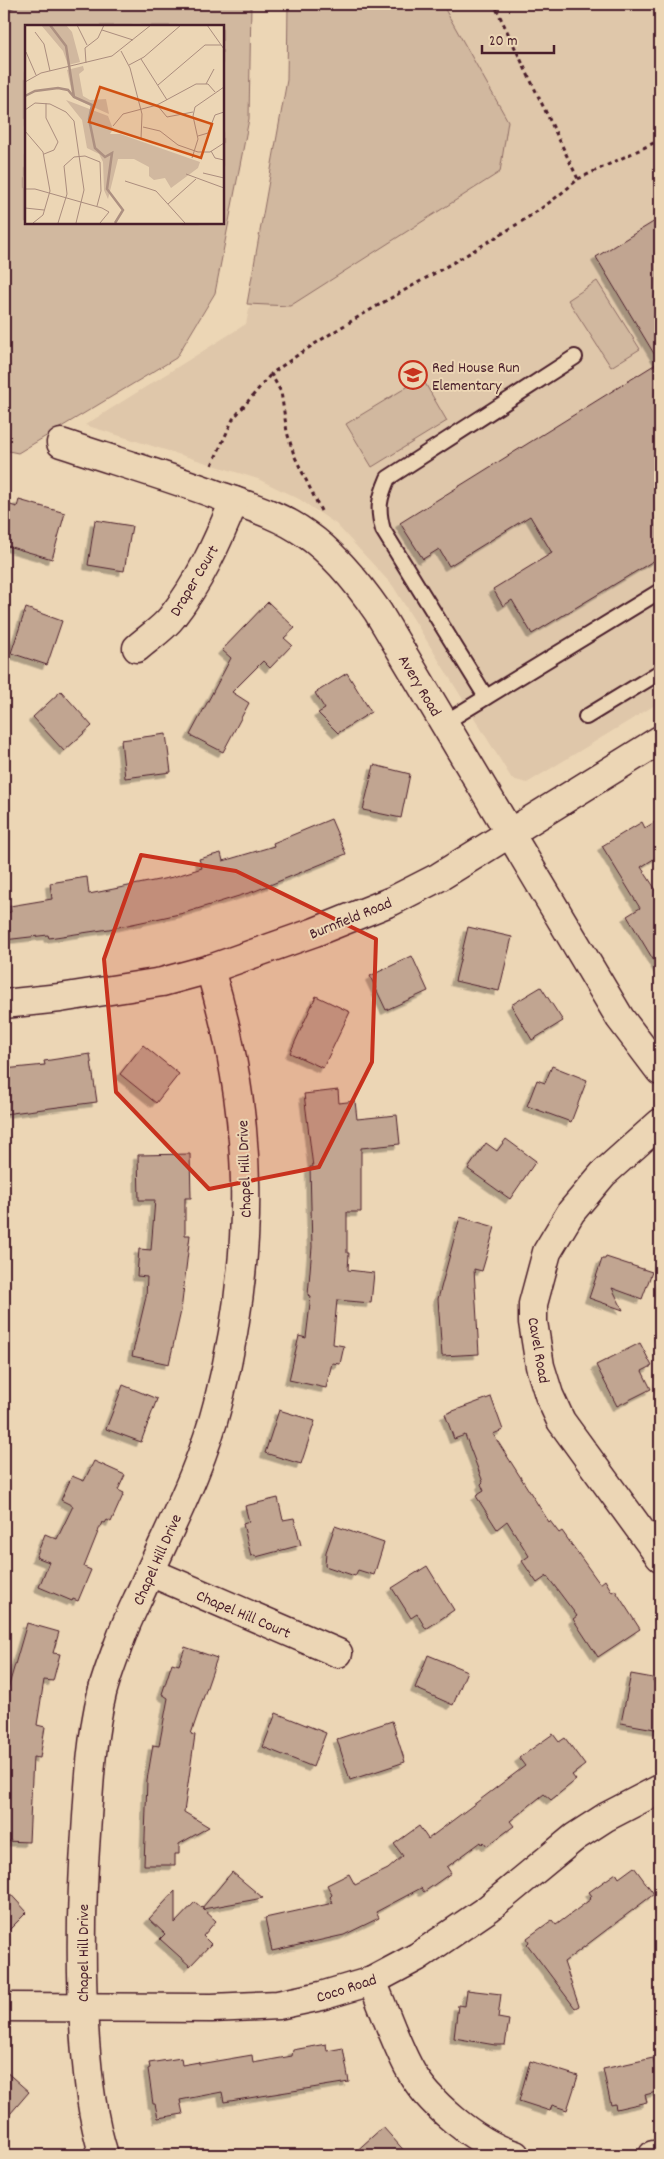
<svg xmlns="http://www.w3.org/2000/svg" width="664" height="2159" font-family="Dekko,sans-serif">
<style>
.built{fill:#dfc7aa}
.green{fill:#d1b89f;stroke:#8e6c65;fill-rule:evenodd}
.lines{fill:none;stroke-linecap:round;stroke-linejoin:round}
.stream{stroke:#85635f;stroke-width:8}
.building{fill:#c1a591;stroke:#4a1f2b;filter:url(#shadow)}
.lane-casing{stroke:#4a1f2b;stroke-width:18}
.street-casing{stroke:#4a1f2b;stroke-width:31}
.path{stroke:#4a1f2b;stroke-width:3;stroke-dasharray:4 4;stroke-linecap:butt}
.lane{stroke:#ecd6b5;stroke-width:14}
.street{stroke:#ecd6b5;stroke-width:28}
.marked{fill:#c8321e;fill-opacity:0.2;stroke:#c8321e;stroke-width:4;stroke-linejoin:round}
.labels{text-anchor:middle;stroke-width:4;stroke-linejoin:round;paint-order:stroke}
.poi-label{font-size:16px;fill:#4a1f2b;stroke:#ecd6b5;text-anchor:start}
.street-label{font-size:16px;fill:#4a1f2b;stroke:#ecd6b5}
.inset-river{fill:none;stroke:#ad9081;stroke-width:2.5}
.inset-road{fill:none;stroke:#ab8d7e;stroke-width:1}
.view{fill:#d05011;fill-opacity:0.15;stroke:#d05011;stroke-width:2.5}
.inset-edge{fill:none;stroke:#4a1f2b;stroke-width:2.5}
</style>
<defs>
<filter id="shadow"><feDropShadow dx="-4.5" dy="4.5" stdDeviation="0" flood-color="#0004"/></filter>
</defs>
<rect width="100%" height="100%" fill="#ecd6b5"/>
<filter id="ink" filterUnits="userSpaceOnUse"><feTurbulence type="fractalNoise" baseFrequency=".02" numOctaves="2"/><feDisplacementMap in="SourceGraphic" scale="10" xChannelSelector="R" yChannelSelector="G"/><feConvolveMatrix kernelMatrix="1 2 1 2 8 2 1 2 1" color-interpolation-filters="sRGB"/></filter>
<g filter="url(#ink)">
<polygon class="built" points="314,4 660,4 660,702 527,783 512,779 393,586 336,524 299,499 258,479 85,425 246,324"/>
<g class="green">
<path d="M4,4H251L249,119L215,293L176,358L18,453L4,450ZM26,26H222V222H26Z"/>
<polygon points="288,4 442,4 508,121 500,172 290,306 247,304 287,80"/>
<polygon points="597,281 640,349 611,367 568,300"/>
<polygon points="422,378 447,421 372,467 346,424"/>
</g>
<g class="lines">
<polyline class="stream" points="4,8 13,4"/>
</g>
<g class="building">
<polygon points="660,218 660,557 532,634 512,600 503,606 493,589 552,553 530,516 449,566 439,549 423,559 400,523 659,362 596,257"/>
<polygon points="19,500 65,513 52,559 4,545 4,503 17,507"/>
<polygon points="95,520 132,526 124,571 88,565"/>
<polygon points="268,602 295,628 284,638 292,645 270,668 263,661 232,692 249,703 223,752 190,735 231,658 222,650"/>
<polygon points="26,608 62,621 47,665 11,653"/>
<polygon points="347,673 371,712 338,733 318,713 325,709 315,693"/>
<polygon points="61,691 92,726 64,751 33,717"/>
<polygon points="166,734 171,772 125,778 121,740"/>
<polygon points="374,765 410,774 401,818 363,810"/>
<polygon points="331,819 346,854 255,891 184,913 109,929 49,938 48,935 4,940 4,913 11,912 10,906 52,899 50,883 87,877 89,894 173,877 202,868 199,859 221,853 223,861 274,846 273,843"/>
<polygon points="660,819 660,855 641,867 660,896 660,971 627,916 640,908 602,846 642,822 645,828"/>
<polygon points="468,927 512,937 499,991 455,981"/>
<polygon points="412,956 428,991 386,1010 370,976"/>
<polygon points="541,987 563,1021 532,1040 511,1005"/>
<polygon points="316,996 350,1012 323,1068 290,1053"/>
<polygon points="143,1045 179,1074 156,1103 120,1074"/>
<polygon points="90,1054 97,1102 4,1114 4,1069 45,1065 44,1061"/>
<polygon points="552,1066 587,1080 571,1122 527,1106 537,1080 545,1083"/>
<polygon points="338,1090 339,1103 355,1101 357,1119 397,1115 400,1144 361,1148 361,1212 347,1212 347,1253 349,1253 348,1270 374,1273 371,1303 337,1300 333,1344 344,1346 340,1364 332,1363 326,1388 289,1380 299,1336 306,1338 311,1296 308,1295 312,1247 310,1167 313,1167 304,1094"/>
<polygon points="506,1139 536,1161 510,1199 468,1169 486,1143 497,1151"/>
<polygon points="190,1154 191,1198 185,1198 185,1235 190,1235 181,1311 169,1364 132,1356 146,1297 147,1277 137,1276 139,1249 151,1250 155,1200 139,1200 138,1155"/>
<polygon points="460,1217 495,1227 482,1271 474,1269 479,1354 442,1356 438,1299"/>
<polygon points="606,1257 652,1272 642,1299 612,1288 623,1310 589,1298 602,1259 605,1259"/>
<polygon points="640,1343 652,1366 642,1371 651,1389 617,1406 596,1365"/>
<polygon points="123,1385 157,1399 141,1442 106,1429"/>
<polygon points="491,1397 503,1430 493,1434 549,1522 550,1521 559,1533 562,1531 600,1584 605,1580 612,1592 615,1590 640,1629 598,1657 573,1619 577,1616 547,1576 537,1583 522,1561 529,1556 507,1521 497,1529 476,1496 484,1491 481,1484 483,1482 465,1435 454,1439 445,1414"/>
<polygon points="279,1410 315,1421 301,1464 265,1453"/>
<polygon points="94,1461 125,1475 118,1490 124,1493 111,1522 107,1520 105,1523 102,1522 84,1567 91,1570 78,1601 73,1599 72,1601 39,1587 49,1562 36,1557 45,1534 57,1539 73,1506 61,1500 72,1476 84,1481"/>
<polygon points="278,1498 283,1520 294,1518 301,1545 256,1557 255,1555 251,1556 243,1524 249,1522 245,1506"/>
<polygon points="335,1526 384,1543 374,1575 358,1570 355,1576 325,1566 326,1552"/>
<polygon points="427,1566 454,1610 426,1629 417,1614 411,1618 392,1588"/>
<polygon points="27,1623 59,1632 53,1653 60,1654 53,1681 44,1680 37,1725 45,1727 40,1758 33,1757 29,1842 4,1841 4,1715 7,1692"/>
<polygon points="185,1647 217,1658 191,1734 195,1735 184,1812 209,1827 179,1844 179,1854 175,1854 175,1865 144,1865 147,1780 153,1745 159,1746 168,1698 162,1694 172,1663 179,1665"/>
<polygon points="428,1655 467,1671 453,1705 415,1688"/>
<polygon points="631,1674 653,1678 653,1682 660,1683 660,1730 621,1723"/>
<polygon points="276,1713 326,1733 313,1767 263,1747"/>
<polygon points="392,1721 405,1762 350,1780 337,1739"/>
<polygon points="553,1734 559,1742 565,1738 585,1765 572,1775 576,1780 551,1800 544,1794 510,1821 514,1826 487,1846 484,1842 482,1844 481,1842 447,1867 451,1873 424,1892 421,1888 376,1912 379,1918 344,1935 272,1951 265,1918 333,1903 330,1897 332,1895 327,1885 349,1874 355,1885 388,1869 403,1856 394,1844 419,1826 428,1839 525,1766 519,1758"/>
<polygon points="634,1867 654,1894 564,1962 579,2006 575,2008 527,1944 529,1942 527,1938 552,1920 556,1925 591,1899 590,1898 592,1896 589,1892 616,1873 619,1878"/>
<polygon points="232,1872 263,1898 203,1909 216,1921 203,1936 211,1944 190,1966 160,1939 165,1934 149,1919 175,1891 175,1923 195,1902 202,1908"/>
<polygon points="4,1887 27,1912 4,1935"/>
<polygon points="467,1990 501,1994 498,2018 509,2020 505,2045 495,2045 454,2038 458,2005 465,2006"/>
<polygon points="326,2044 327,2051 343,2048 349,2082 224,2102 222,2092 180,2100 183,2114 158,2118 155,2104 153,2104 148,2069 150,2068 149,2063 181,2058 182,2065 199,2062 199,2064 252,2055 253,2063 292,2056 293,2050"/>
<polygon points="653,2058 660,2091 645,2095 647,2102 616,2109 615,2104 611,2105 603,2069"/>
<polygon points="530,2061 578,2076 567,2110 552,2105 550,2111 519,2101"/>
<polygon points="4,2070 29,2092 4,2121"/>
<polygon points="383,2127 408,2155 352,2155"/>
</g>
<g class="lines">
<defs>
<g id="lane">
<path d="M486,697L383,530C377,508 379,499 388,478L575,357"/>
<polyline points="586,717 660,672"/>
<polyline points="444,723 660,591"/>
</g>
<g id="street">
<path d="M61,443C115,461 170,477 223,497C252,507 281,516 306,534C335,554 358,583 378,612L620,1018L660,1071"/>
<path d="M137,648C148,638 163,629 172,617C199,583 218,541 234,501"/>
<polyline points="4,1004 60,998 162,982 210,969 315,932 392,901 439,877 660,740"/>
<polyline points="660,1123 603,1174 571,1212 547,1252 533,1304 533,1322 540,1366 549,1395 561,1421 660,1557"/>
<polyline points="150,1572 338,1653"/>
<path d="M372,1981C384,2009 394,2039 408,2066C426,2102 477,2144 515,2155"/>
<polyline points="4,2007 212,2008 278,2005 321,1996 372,1981 417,1957 489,1908 575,1837 606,1817 660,1789"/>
<path d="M104,2155C92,2118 88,2079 85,2041C80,1971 81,1902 86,1833C89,1787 91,1738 102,1693C107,1674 115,1654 122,1635C128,1618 137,1601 144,1585C171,1525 202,1467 218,1403C256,1253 255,1118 210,969"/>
<polyline points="653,2155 660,2154"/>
</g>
</defs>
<use href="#lane" class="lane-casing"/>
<use href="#street" class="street-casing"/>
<g class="path">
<polyline points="578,179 660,140"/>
<polyline points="212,465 233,419 271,374"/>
<path d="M321,511L294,455L287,432L281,392L271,374C336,326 409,289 478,248C513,227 549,206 578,179L494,4"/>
</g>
<use href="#lane" class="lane"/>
<use href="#street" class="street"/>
</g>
</g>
<path class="marked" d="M141,855L236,871L376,939L372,1062L319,1167L209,1189L116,1092L104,959Z"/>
<defs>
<symbol id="school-ring" viewBox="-11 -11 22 22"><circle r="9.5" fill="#ecd6b5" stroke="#c8321e" stroke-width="1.5"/><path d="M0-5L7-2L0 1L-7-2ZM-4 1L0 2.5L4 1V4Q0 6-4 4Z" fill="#c8321e"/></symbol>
</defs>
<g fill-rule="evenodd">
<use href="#school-ring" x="397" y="359" width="32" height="32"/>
</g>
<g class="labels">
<g class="poi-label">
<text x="432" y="372">Red House Run<tspan x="432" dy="18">Elementary</tspan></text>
</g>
<g class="street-label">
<text transform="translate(193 580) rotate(-59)" y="6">Draper Court</text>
<text transform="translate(421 685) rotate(59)" y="6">Avery Road</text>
<text transform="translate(350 917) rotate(-22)" y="6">Burnfield Road</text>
<text transform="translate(243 1169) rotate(-92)" y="6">Chapel Hill Drive</text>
<text transform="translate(540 1350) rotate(80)" y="6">Cavel Road</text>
<text transform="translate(156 1559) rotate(-66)" y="6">Chapel Hill Drive</text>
<text transform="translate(244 1613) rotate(23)" y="6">Chapel Hill Court</text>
<text transform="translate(82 1953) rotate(-90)" y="6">Chapel Hill Drive</text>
<text transform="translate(346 1987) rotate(-18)" y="6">Coco Road</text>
</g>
</g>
<g transform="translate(25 25)">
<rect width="199" height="199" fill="#ecd6b5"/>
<path d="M16,0H41L47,7L55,37L43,40L38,26ZM58,41L59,45L54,49L58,71L65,75L81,74L84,89L48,73L42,45ZM41,75L83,91L88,104L85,109H95L175,137L173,143L146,163L140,153L129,155L124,151V142L109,134H93L83,174L79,165L78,137L74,129L62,123L57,95Z" fill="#d1b89f"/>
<path class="inset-river" d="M25,0L41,21L49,72L67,80L64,94L70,123L80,132L87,128L82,164L98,185L90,198M0,71L10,66L33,63L43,65L49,72"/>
<path class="inset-road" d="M52,0L62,20M182,0L199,24M77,5L108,15M10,7L19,19L25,46M96,26L105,43L117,89L116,114M1,27L11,50M116,34L142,75M61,38L60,23L73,13L79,0M104,40L119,32L156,0M0,57L16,48L87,31L126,0M181,59L189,44M133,60L180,20H196M132,80L142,92L168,87M0,85L10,78L25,79L41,87L49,96L59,165L51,198M88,101L98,89L132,80L171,59H183L190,67M118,102L135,106L153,120L173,127H185L199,118M0,106L18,127L25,166L18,190L8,198M173,111L183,108L190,90L199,87M186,126L190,133L199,135M19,129L29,125L33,117L21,93V78M167,133L173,114L168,91L170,82L199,62M178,148L199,153M161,149L199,163M100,156L131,166L160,198M0,164H10L77,183L84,187L75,198M143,179L171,154M0,183L19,185M33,198L42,169L39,141L49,132L60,131L75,137L76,166L72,181"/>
<path class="view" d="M75,62L187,99L176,133L64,97Z"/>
<rect width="199" height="199" class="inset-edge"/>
</g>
<rect width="664" height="2159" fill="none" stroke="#ecd6b5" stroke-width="20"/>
<rect x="10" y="10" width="644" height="2139" fill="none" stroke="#4a1f2b" stroke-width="2" filter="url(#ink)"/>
<path d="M482 45v8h72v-8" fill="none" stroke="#4a1f2b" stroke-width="2.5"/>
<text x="489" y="45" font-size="15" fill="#4a1f2b" stroke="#ecd6b5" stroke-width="4" paint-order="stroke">20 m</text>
</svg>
